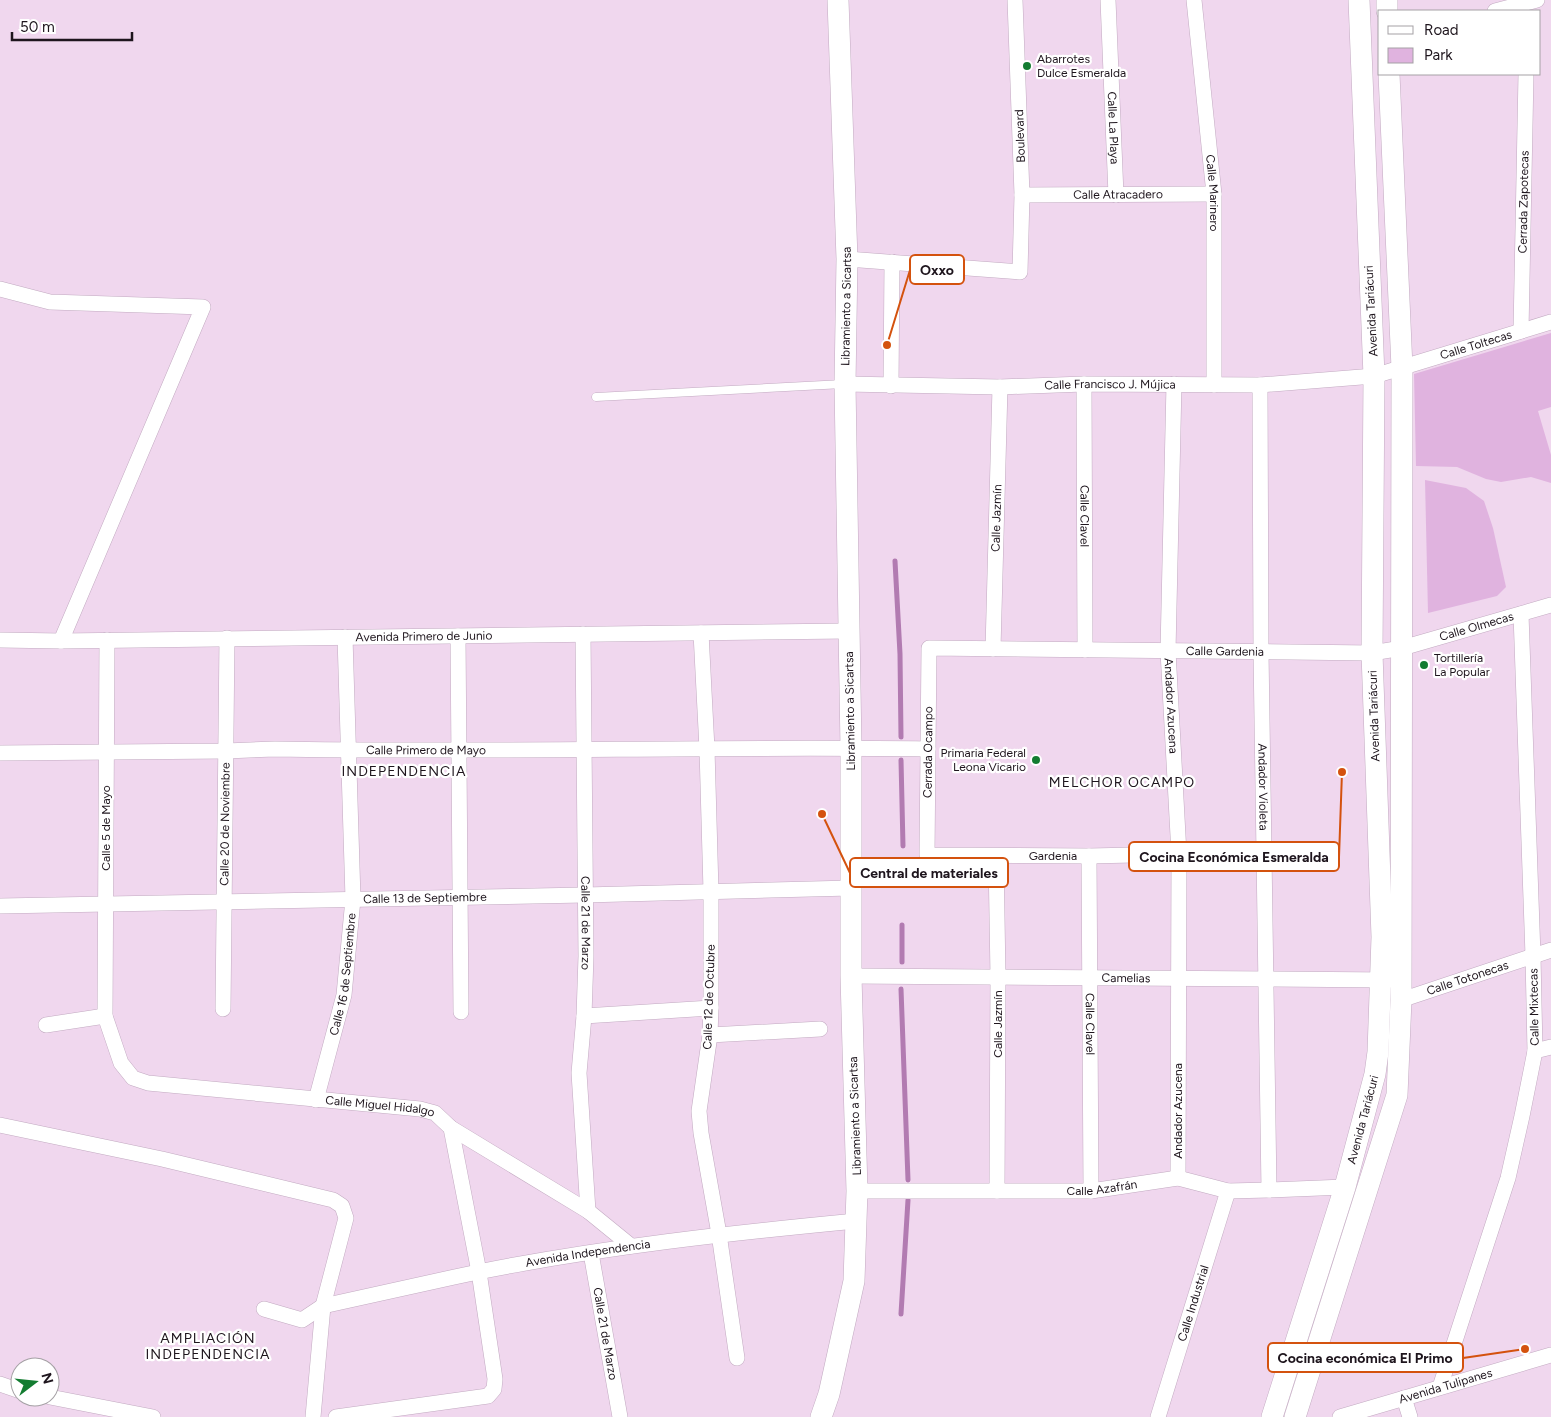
<svg xmlns="http://www.w3.org/2000/svg" width="1551" height="1417" font-family="Figtree,sans-serif">
<style>
.green{fill:#e0b3df}
.lines{fill:none;stroke-linecap:round;stroke-linejoin:round}
.stream{stroke:#b27bb1;stroke-width:5}
.lane-casing{stroke:#c2aac1;stroke-width:9}
.street-casing{stroke:#c2aac1;stroke-width:16}
.secondary-casing{stroke:#c2aac1;stroke-width:22}
.lane{stroke:#fff;stroke-width:8}
.street{stroke:#fff;stroke-width:15}
.secondary{stroke:#fff;stroke-width:21}
.poi-dot{fill:#137c31;stroke:#fff;stroke-width:2}
.labels{text-anchor:middle;stroke-width:4.5;stroke-linejoin:round;paint-order:stroke}
.poi-label{font-size:12px;fill:#1e151d;stroke:#fff;text-anchor:start}
.street-label{font-size:12px;fill:#1e151d;stroke:#fff}
.neighbourhood-label{font-size:14px;letter-spacing:1px;fill:#1e151d;stroke:#fff}
.leader{fill:none;stroke:#d4520e;stroke-width:2}
.callout-dot{fill:#d4520e;stroke:#fff;stroke-width:2}
.callout{fill:#fff;stroke:#d4520e;stroke-width:2}
.callout-label{font-size:14px;text-anchor:middle;font-weight:bold;fill:#1e151d}
</style>
<rect width="100%" height="100%" fill="#f0d7ee"/>
<g class="green">
<polygon points="1551,333 1551,407 1538,411 1551,455 1551,483 1531,477 1501,482 1486,479 1457,467 1416,466 1414,374"/>
<polygon points="1425,480 1466,488 1484,501 1493,528 1506,587 1497,596 1428,613"/>
</g>
<g class="lines">
<g class="stream">
<polyline points="895,561 900,654 901,737"/>
<polyline points="901,760 903,846"/>
<polyline points="902,925 902,962"/>
<polyline points="901,989 908,1180"/>
<polyline points="901,1314 908,1200"/>
</g>
<defs>
<polyline id="lane" points="596,397 843,384"/>
<g id="street">
<path id="s1" d="M1108,0L1116,195"/>
<path id="s2" d="M1194,0L1214,194V385"/>
<polyline points="1495,11 1537,0"/>
<path id="s3" d="M1022,195L1214,194"/>
<polyline points="847,259 1020,272 1022,195 1015,0"/>
<polyline points="0,289 50,302 203,307 61,641"/>
<path id="s4" d="M1521,331L1526,74"/>
<path id="s5" d="M845,384L1000,387L1084,384L1260,385L1374,376L1551,322"/>
<path id="s6" d="M1084,384L1085,650"/>
<path id="s7" d="M1174,384L1168,651L1179,854L1178,1178"/>
<path id="s8" d="M1260,385L1261,652L1269,1190"/>
<polyline points="891,386 892,262"/>
<polyline points="701,633 707,749 711,891 711,1008 710,1035 699,1111 701,1133 719,1234 737,1358"/>
<path id="s9" d="M583,634L586,956L584,1016L579,1073L588,1211"/>
<polyline points="458,636 461,1012"/>
<path id="s10" d="M0,640L61,641L848,631"/>
<path id="s11" d="M107,640L105,1016L121,1063L133,1078L148,1083L420,1109L435,1113L451,1128L588,1211L631,1246"/>
<path id="s12" d="M993,649L1000,387"/>
<path id="s13" d="M0,753L226,751L275,749C492,753 710,746 928,749"/>
<path id="s14" d="M1179,854L1089,856L927,855L929,648L1372,653L1402,648L1551,605"/>
<polyline points="996,856 998,977 997,1191"/>
<path id="s15" d="M1089,856L1091,1191"/>
<path id="s16" d="M0,906L585,895L851,888"/>
<path id="s17" d="M851,976L1390,980"/>
<path id="s18" d="M1401,1000L1551,950"/>
<path id="s19" d="M223,1009L227,638"/>
<polyline points="584,1016 711,1008"/>
<polyline points="46,1025 105,1016"/>
<polyline points="710,1035 820,1029"/>
<polyline points="1535,1051 1551,1047"/>
<path id="s20" d="M316,1100L344,995L353,899L345,637"/>
<polyline points="0,1125 162,1159 333,1200 342,1206 346,1218 323,1306 313,1417"/>
<path id="s21" d="M857,1191H1091L1178,1178L1228,1191L1269,1190L1345,1187"/>
<path id="s22" d="M591,1253L620,1417"/>
<path id="s23" d="M264,1309L302,1320L323,1306C374,1295 426,1283 478,1272C603,1247 730,1233 856,1221"/>
<polyline points="0,1384 20,1391"/>
<polyline points="1440,1387 1508,1178 1522,1116 1535,1051 1533,956 1521,614"/>
<polyline points="50,1397 153,1417"/>
<polyline points="1404,1398 1410,1417"/>
<polyline points="336,1417 488,1396 494,1389 495,1379 479,1272 451,1128"/>
<path id="s24" d="M1158,1417L1228,1191"/>
<path id="s25" d="M1340,1417L1551,1355"/>
</g>
<g id="secondary">
<polyline points="1387,0 1387,11"/>
<path id="s26" d="M821,1417L829,1394L854,1281L857,1191L851,976V748L845,384L847,259L838,0"/>
<path id="s27" d="M1272,1417L1345,1187L1375,1074L1378,1052L1382,937L1372,653L1374,376L1359,0"/>
<polyline points="1295,1417 1397,1095 1401,1000 1402,368 1389,74"/>
</g>
</defs>
<use href="#lane" class="lane-casing"/>
<use href="#street" class="street-casing"/>
<use href="#secondary" class="secondary-casing"/>
<use href="#lane" class="lane"/>
<use href="#street" class="street"/>
<use href="#secondary" class="secondary"/>
</g>
<g class="poi-dot">
<circle cx="1027" cy="66" r="5"/>
<circle cx="1424" cy="665" r="5"/>
<circle cx="1036" cy="760" r="5"/>
</g>
<g class="labels">
<g class="poi-label">
<text x="1037" y="63">Abarrotes<tspan x="1037" dy="14">Dulce Esmeralda</tspan></text>
<text x="1434" y="662">Tortillería<tspan x="1434" dy="14">La Popular</tspan></text>
<text x="1026" y="757" text-anchor="end">Primaria Federal<tspan x="1026" dy="14">Leona Vicario</tspan></text>
</g>
<g class="street-label">
<text dy="4" stroke="none"><textPath href="#s1" startOffset="128">Calle La Playa</textPath></text>
<text transform="translate(1020 136) rotate(-92)" y="4">Boulevard</text>
<text dy="4" stroke="none"><textPath href="#s2" startOffset="194">Calle Marinero</textPath></text>
<text dy="4" stroke="none"><textPath href="#s3" startOffset="96">Calle Atracadero</textPath></text>
<text dy="4" stroke="none"><textPath href="#s4" startOffset="129">Cerrada Zapotecas</textPath></text>
<text dy="4" stroke="none"><textPath href="#s26" startOffset="1115">Libramiento a Sicartsa</textPath></text>
<text transform="translate(1371 311) rotate(-93)" y="4">Avenida Tariácuri</text>
<text dy="4" stroke="none"><textPath href="#s5" startOffset="636">Calle Toltecas</textPath></text>
<text dy="4" stroke="none"><textPath href="#s5" startOffset="265">Calle Francisco J. Mújica</textPath></text>
<text dy="4" stroke="none"><textPath href="#s6" startOffset="132">Calle Clavel</textPath></text>
<text dy="4" stroke="none"><textPath href="#s12" startOffset="131">Calle Jazmín</textPath></text>
<text dy="4" stroke="none"><textPath href="#s14" startOffset="1010">Calle Olmecas</textPath></text>
<text dy="4" stroke="none"><textPath href="#s10" startOffset="424">Avenida Primero de Junio</textPath></text>
<text dy="4" stroke="none"><textPath href="#s14" startOffset="755">Calle Gardenia</textPath></text>
<text dy="4" stroke="none"><textPath href="#s7" startOffset="322">Andador Azucena</textPath></text>
<text transform="translate(850 711) rotate(-91)" y="4">Libramiento a Sicartsa</text>
<text transform="translate(1374 716) rotate(-92)" y="4">Avenida Tariácuri</text>
<text dy="4" stroke="none"><textPath href="#s13" startOffset="426">Calle Primero de Mayo</textPath></text>
<text dy="4" stroke="none"><textPath href="#s14" startOffset="355">Cerrada Ocampo</textPath></text>
<text dy="4" stroke="none"><textPath href="#s8" startOffset="402">Andador Violeta</textPath></text>
<text dy="4" stroke="none"><textPath href="#s19" startOffset="185">Calle 20 de Noviembre</textPath></text>
<text transform="translate(106 828) rotate(-90)" y="4">Calle 5 de Mayo</text>
<text x="1053" y="860">Gardenia</text>
<text dy="4" stroke="none"><textPath href="#s16" startOffset="425">Calle 13 de Septiembre</textPath></text>
<text dy="4" stroke="none"><textPath href="#s9" startOffset="289">Calle 21 de Marzo</textPath></text>
<text dy="4" stroke="none"><textPath href="#s20" startOffset="129">Calle 16 de Septiembre</textPath></text>
<text dy="4" stroke="none"><textPath href="#s17" startOffset="275">Camelias</textPath></text>
<text dy="4" stroke="none"><textPath href="#s18" startOffset="70">Calle Totonecas</textPath></text>
<text transform="translate(709 997) rotate(-88)" y="4">Calle 12 de Octubre</text>
<text transform="translate(1534 1007) rotate(-91)" y="4">Calle Mixtecas</text>
<text transform="translate(998 1024) rotate(-90)" y="4">Calle Jazmín</text>
<text dy="4" stroke="none"><textPath href="#s15" startOffset="168">Calle Clavel</textPath></text>
<text dy="4" stroke="none"><textPath href="#s11" startOffset="694">Calle Miguel Hidalgo</textPath></text>
<text transform="translate(1178 1111) rotate(-90)" y="4">Andador Azucena</text>
<text transform="translate(855 1116) rotate(-92)" y="4">Libramiento a Sicartsa</text>
<text dy="4" stroke="none"><textPath href="#s27" startOffset="311">Avenida Tariácuri</textPath></text>
<text dy="4" stroke="none"><textPath href="#s21" startOffset="245">Calle Azafrán</textPath></text>
<text dy="4" stroke="none"><textPath href="#s23" startOffset="335">Avenida Independencia</textPath></text>
<text dy="4" stroke="none"><textPath href="#s24" startOffset="119">Calle Industrial</textPath></text>
<text dy="4" stroke="none"><textPath href="#s22" startOffset="82">Calle 21 de Marzo</textPath></text>
<text dy="4" stroke="none"><textPath href="#s25" startOffset="110">Avenida Tulipanes</textPath></text>
</g>
<g class="neighbourhood-label">
<text x="404" y="776">INDEPENDENCIA</text>
<text x="1122" y="787">MELCHOR OCAMPO</text>
<text x="208" y="1343">AMPLIACIÓN<tspan x="208" dy="16">INDEPENDENCIA</tspan></text>
</g>
</g>
<path class="leader" d="M887 345L910 270M1342 772L1339 857M822 814L850 873M1525 1349L1463 1358"/>
<g class="callout-dot">
<circle cx="887" cy="345" r="5"/>
<circle cx="1342" cy="772" r="5"/>
<circle cx="822" cy="814" r="5"/>
<circle cx="1525" cy="1349" r="5"/>
</g>
<g class="callout">
<rect x="910" y="255" width="54" height="29" rx="5"/>
<rect x="1129" y="842" width="210" height="29" rx="5"/>
<rect x="850" y="858" width="158" height="29" rx="5"/>
<rect x="1268" y="1343" width="195" height="29" rx="5"/>
</g>
<g class="callout-label">
<text x="937" y="275">Oxxo</text>
<text x="1234" y="862">Cocina Económica Esmeralda</text>
<text x="929" y="878">Central de materiales</text>
<text x="1365" y="1363">Cocina económica El Primo</text>
</g>
<rect x="1378" y="10" width="162" height="65" fill="#ffffff" stroke="#a5a1a5"/>
<rect x="1388" y="26" width="25" height="8" fill="#ffffff" stroke="#a5a1a5"/>
<text x="1424" y="35" font-size="15" fill="#1e151d">Road</text>
<rect x="1388" y="48" width="25" height="15" fill="#e0b3df" stroke="#a5a1a5"/>
<text x="1424" y="60" font-size="15" fill="#1e151d">Park</text>
<g transform="translate(35 1382) rotate(74)"><circle r="24" fill="#ffffff" stroke="#a5a1a5"/>
<path d="M0-4L9 19L0 12L-9 19Z" fill="#137c31"/>
<text y="-8" font-size="14" font-weight="bold" text-anchor="middle" fill="#1e151d">N</text>
</g>
<path d="M12 32v8h120v-8" fill="none" stroke="#1e151d" stroke-width="2.5"/>
<text x="20" y="32" font-size="15" fill="#1e151d" stroke="#ffffff" stroke-width="4" paint-order="stroke">50 m</text>
</svg>
